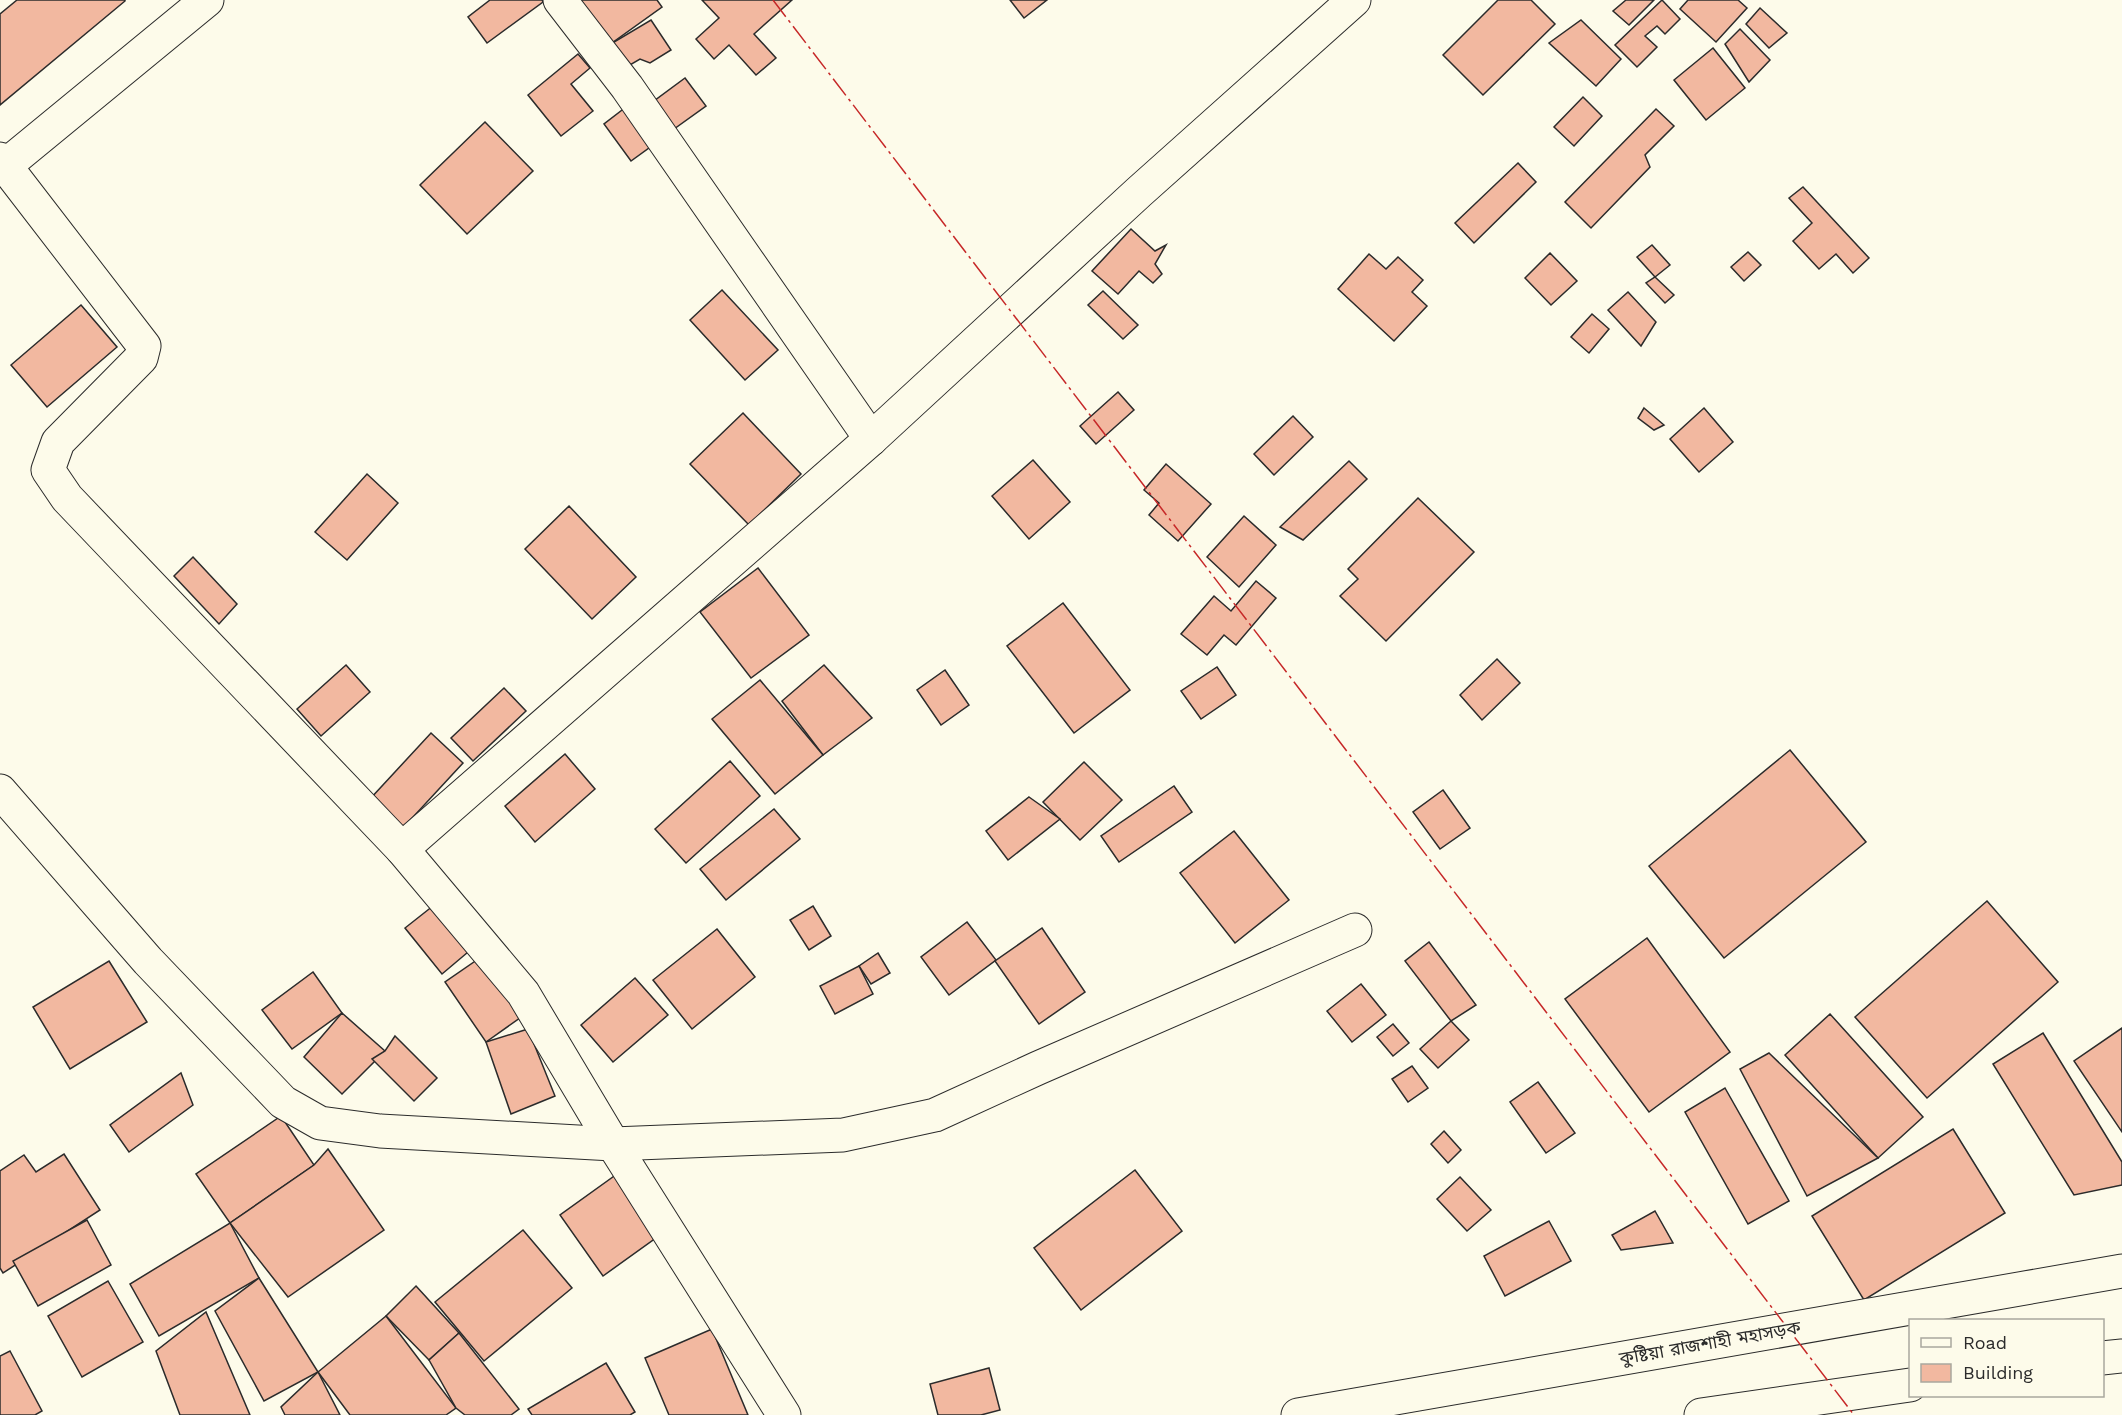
<svg xmlns="http://www.w3.org/2000/svg" width="2122" height="1415" font-family="'Work Sans','Noto Sans Bengali',sans-serif">
<style>
.building{fill:#f2b8a0;stroke:#2b2b2b;stroke-width:1.5}
.lines{fill:none;stroke-linecap:round;stroke-linejoin:round}
.minor-casing{stroke:#2b2b2b;stroke-width:35}
.highway-casing{stroke:#2b2b2b;stroke-width:35}
.minor{stroke:#fdfbea;stroke-width:33}
.highway{stroke:#fdfbea;stroke-width:33}
.power{stroke:#c62828;stroke-width:1.5;stroke-dasharray:21 4.5 3 4.5;stroke-linecap:butt}
.labels{text-anchor:middle;stroke-width:4.5;stroke-linejoin:round;paint-order:stroke}
.street-label{font-size:18px;fill:#2b2b2b;stroke:#fdfbea}
</style>
<rect width="100%" height="100%" fill="#fdfbea"/>
<g class="building">
<polygon points="17,0 125,0 125,1 0,105 0,14"/>
<polygon points="490,0 542,0 543,2 487,43 468,17"/>
<polygon points="577,0 657,0 662,7 609,45"/>
<polygon points="702,0 792,0 754,34 776,58 756,75 729,45 714,59 696,39 719,18"/>
<polygon points="1010,0 1047,0 1024,18"/>
<polygon points="1498,0 1531,0 1555,24 1483,95 1443,55"/>
<polygon points="1626,0 1654,0 1629,25 1613,11"/>
<polygon points="1662,0 1680,19 1665,34 1657,26 1645,36 1657,47 1637,67 1615,45"/>
<polygon points="1688,0 1738,0 1747,8 1716,42 1680,9"/>
<polygon points="1760,8 1787,33 1769,48 1746,24"/>
<polygon points="651,20 671,50 650,63 640,59 623,69 609,45"/>
<polygon points="1581,20 1621,59 1596,86 1549,43"/>
<polygon points="1740,29 1770,60 1749,82 1725,44"/>
<polygon points="1713,48 1745,88 1706,120 1674,80"/>
<polygon points="578,54 590,68 571,84 593,111 561,136 528,95"/>
<polygon points="685,78 706,106 674,129 654,101"/>
<polygon points="1583,97 1602,116 1574,146 1554,127"/>
<polygon points="626,107 653,145 631,161 604,124"/>
<polygon points="1656,109 1674,126 1645,155 1650,167 1591,228 1565,202"/>
<polygon points="485,122 533,171 467,234 420,185"/>
<polygon points="1518,163 1536,182 1474,243 1455,223"/>
<polygon points="1803,187 1869,258 1853,273 1836,254 1819,269 1793,241 1812,223 1789,198"/>
<polygon points="1131,229 1155,251 1166,245 1155,264 1162,274 1153,283 1139,271 1118,294 1092,271"/>
<polygon points="1652,245 1670,265 1655,277 1637,257"/>
<polygon points="1748,252 1761,265 1744,281 1731,267"/>
<polygon points="1550,253 1577,281 1551,305 1525,278"/>
<polygon points="1369,254 1386,269 1398,257 1423,280 1412,292 1427,306 1394,341 1338,289"/>
<polygon points="1655,277 1674,295 1665,303 1646,283"/>
<polygon points="722,290 778,350 745,380 690,320"/>
<polygon points="1103,291 1138,325 1123,339 1088,305"/>
<polygon points="1628,292 1656,322 1641,346 1608,310"/>
<polygon points="81,305 117,347 47,407 11,365"/>
<polygon points="1592,314 1609,329 1589,353 1571,337"/>
<polygon points="1118,392 1134,410 1096,444 1080,426"/>
<polygon points="1644,408 1664,425 1654,430 1638,418"/>
<polygon points="1704,408 1733,442 1699,472 1670,439"/>
<polygon points="743,413 801,474 749,525 690,464"/>
<polygon points="1293,416 1313,437 1274,475 1254,454"/>
<polygon points="1033,460 1070,502 1029,539 992,496"/>
<polygon points="1349,461 1367,479 1303,540 1280,527"/>
<polygon points="1166,464 1211,504 1178,541 1149,515 1159,503 1144,490"/>
<polygon points="367,474 398,503 347,560 315,532"/>
<polygon points="1418,498 1474,552 1386,641 1340,596 1358,579 1348,569"/>
<polygon points="569,506 636,577 592,619 525,549"/>
<polygon points="1244,516 1276,545 1239,587 1207,557"/>
<polygon points="193,557 237,604 219,624 174,576"/>
<polygon points="758,568 809,635 751,678 700,612"/>
<polygon points="1256,581 1276,598 1236,645 1224,635 1207,655 1181,634 1214,596 1231,611"/>
<polygon points="1063,603 1130,690 1074,733 1007,646"/>
<polygon points="1497,659 1520,683 1482,720 1460,695"/>
<polygon points="346,665 370,692 321,736 297,709"/>
<polygon points="824,665 872,718 823,755 782,701"/>
<polygon points="1217,667 1236,695 1201,719 1181,691"/>
<polygon points="945,670 969,705 941,725 917,690"/>
<polygon points="760,680 823,755 775,794 712,719"/>
<polygon points="504,688 526,711 473,761 451,738"/>
<polygon points="431,733 463,763 402,829 370,799"/>
<polygon points="1790,750 1866,842 1724,958 1649,866"/>
<polygon points="565,754 595,789 535,842 505,806"/>
<polygon points="730,761 760,796 686,863 655,829"/>
<polygon points="1084,762 1122,800 1080,840 1043,802"/>
<polygon points="1174,786 1192,812 1119,862 1101,836"/>
<polygon points="1443,790 1470,828 1440,849 1413,812"/>
<polygon points="1029,797 1060,819 1008,860 986,831"/>
<polygon points="774,809 800,839 726,900 700,869"/>
<polygon points="1234,831 1289,900 1235,943 1180,873"/>
<polygon points="1987,901 2058,982 1927,1098 1855,1017"/>
<polygon points="438,902 474,947 442,974 405,928"/>
<polygon points="813,906 831,936 809,950 790,920"/>
<polygon points="967,922 996,960 949,995 921,957"/>
<polygon points="1042,928 1085,992 1039,1024 995,961"/>
<polygon points="717,929 755,977 692,1029 653,980"/>
<polygon points="1647,938 1730,1052 1649,1112 1565,999"/>
<polygon points="1429,942 1476,1005 1451,1021 1405,961"/>
<polygon points="487,953 527,1013 486,1042 445,982"/>
<polygon points="878,953 890,973 871,984 859,966"/>
<polygon points="109,961 147,1022 70,1069 33,1007"/>
<polygon points="859,966 873,994 835,1014 820,986"/>
<polygon points="313,972 342,1013 292,1049 262,1010"/>
<polygon points="635,978 668,1015 613,1062 581,1025"/>
<polygon points="1361,984 1386,1015 1352,1042 1327,1011"/>
<polygon points="342,1013 385,1051 342,1094 304,1057"/>
<polygon points="1830,1014 1923,1117 1878,1158 1785,1055"/>
<polygon points="1451,1021 1469,1040 1438,1068 1420,1049"/>
<polygon points="1393,1024 1409,1043 1393,1056 1377,1037"/>
<polygon points="2122,1028 2122,1132 2074,1061"/>
<polygon points="528,1029 555,1096 511,1114 486,1042"/>
<polygon points="2043,1033 2122,1162 2122,1185 2074,1195 1993,1064"/>
<polygon points="395,1036 437,1078 414,1101 372,1059 385,1051"/>
<polygon points="1769,1053 1878,1158 1807,1196 1740,1069"/>
<polygon points="1412,1066 1428,1088 1408,1102 1392,1079"/>
<polygon points="181,1073 193,1105 129,1152 110,1125"/>
<polygon points="1538,1082 1575,1133 1546,1153 1510,1102"/>
<polygon points="1725,1088 1789,1201 1748,1224 1685,1112"/>
<polygon points="281,1116 314,1165 230,1223 196,1174"/>
<polygon points="1953,1129 2005,1213 1864,1300 1812,1216"/>
<polygon points="1444,1131 1461,1150 1448,1163 1431,1144"/>
<polygon points="328,1149 384,1230 288,1297 230,1223 314,1165"/>
<polygon points="64,1154 100,1210 3,1273 0,1268 0,1171 24,1155 36,1172"/>
<polygon points="1135,1170 1182,1231 1081,1310 1034,1248"/>
<polygon points="617,1174 660,1235 603,1276 560,1215"/>
<polygon points="1460,1177 1491,1210 1467,1231 1437,1199"/>
<polygon points="1655,1211 1673,1243 1621,1250 1612,1235"/>
<polygon points="87,1220 111,1265 38,1306 13,1261"/>
<polygon points="1549,1221 1571,1261 1505,1296 1484,1256"/>
<polygon points="230,1223 259,1278 159,1336 130,1284"/>
<polygon points="523,1230 572,1288 484,1361 435,1302"/>
<polygon points="259,1278 318,1372 264,1401 215,1311"/>
<polygon points="108,1281 143,1342 82,1377 48,1316"/>
<polygon points="416,1286 459,1333 429,1360 386,1316"/>
<polygon points="206,1312 250,1415 180,1415 156,1351"/>
<polygon points="386,1316 456,1408 446,1415 350,1415 318,1372"/>
<polygon points="712,1329 748,1415 669,1415 645,1358"/>
<polygon points="459,1333 519,1409 511,1415 465,1415 456,1408 429,1360"/>
<polygon points="10,1351 42,1411 35,1415 0,1415 0,1356"/>
<polygon points="606,1363 635,1412 630,1415 532,1415 528,1409"/>
<polygon points="989,1368 1000,1410 981,1415 938,1415 930,1384"/>
<polygon points="318,1372 340,1415 285,1415 281,1407"/>
</g>
<g class="lines">
<defs>
<g id="minor">
<polyline points="560,0 627,87 871,439"/>
<polyline points="0,159 144,346 141,358 58,442 48,470 67,498 402,849 523,993 613,1144 784,1415"/>
<polyline points="5,166 207,0"/>
<polyline points="0,791 148,961 283,1102 320,1123 380,1131 613,1144 843,1135 935,1115 1038,1068 1355,930"/>
<polyline points="402,849 871,439 1139,192 1354,0"/>
</g>
<g id="highway">
<polyline points="2102,1358 2122,1356"/>
<polyline points="1298,1415 2122,1271"/>
<polyline points="1701,1415 1910,1385"/>
</g>
</defs>
<use href="#minor" class="minor-casing"/>
<use href="#highway" class="highway-casing"/>
<use href="#minor" class="minor"/>
<use href="#highway" class="highway"/>
<polyline class="power" points="773,0 1854,1415"/>
</g>
<g class="labels">
<g class="street-label">
<text transform="translate(1710 1343) rotate(-10)" y="6">কুষ্টিয়া রাজশাহী মহাসড়ক</text>
</g>
</g>
<rect x="1909" y="1319" width="195" height="78" fill="#fdfbea" stroke="#a9a89e" stroke-width="1.5"/>
<rect x="1921" y="1338" width="30" height="9" fill="#fdfbea" stroke="#a9a89e" stroke-width="1.5"/>
<text x="1963" y="1349" font-size="18" fill="#2b2b2b">Road</text>
<rect x="1921" y="1364" width="30" height="18" fill="#f2b8a0" stroke="#a9a89e" stroke-width="1.5"/>
<text x="1963" y="1379" font-size="18" fill="#2b2b2b">Building</text>
</svg>
